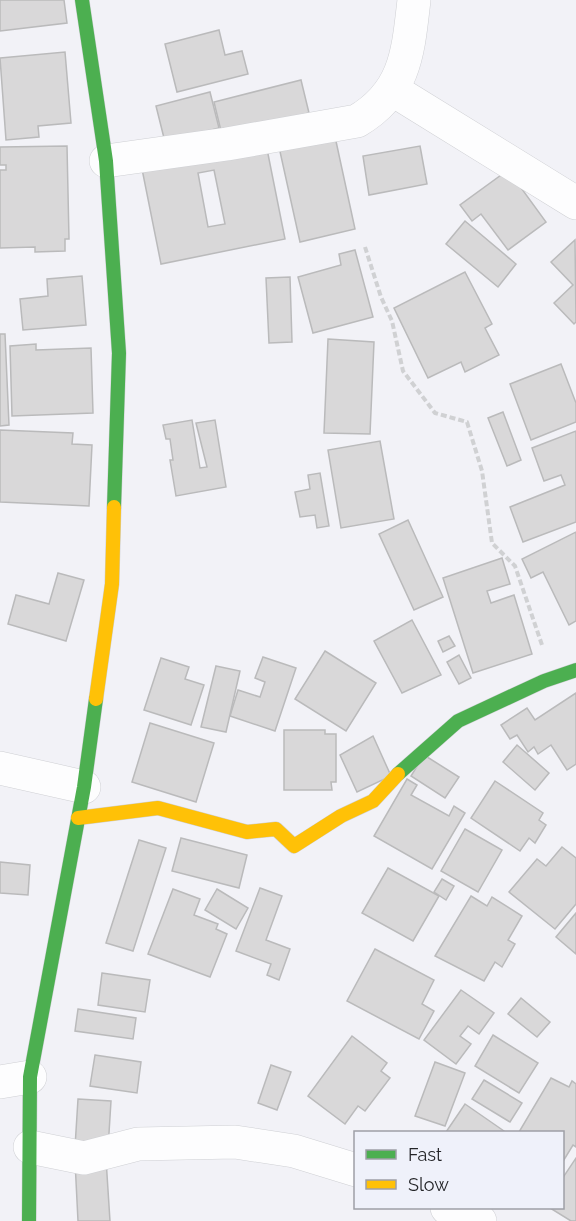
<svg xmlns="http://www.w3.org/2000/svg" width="576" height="1221" font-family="Raleway,sans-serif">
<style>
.building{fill:#d9d8d9;stroke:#bababb;stroke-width:1.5;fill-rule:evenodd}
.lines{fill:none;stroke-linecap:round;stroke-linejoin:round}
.street-casing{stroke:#cfd0d4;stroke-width:34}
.fast-casing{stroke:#cfd0d4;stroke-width:15}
.slow-casing{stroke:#cfd0d4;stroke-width:15}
.path{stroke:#d0d1d3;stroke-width:4;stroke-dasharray:6 3;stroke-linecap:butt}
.street{stroke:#fdfdfe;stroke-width:33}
.fast{stroke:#4caf50;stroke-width:14}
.slow{stroke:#ffc107;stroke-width:14}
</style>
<rect width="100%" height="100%" fill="#f2f2f7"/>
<g class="building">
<polygon points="0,0 64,0 67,23 0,31"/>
<polygon points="219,30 225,55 242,51 248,74 177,92 165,44"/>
<polygon points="65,52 71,123 38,126 39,137 6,140 0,58"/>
<polygon points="301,80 309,113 222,135 214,102"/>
<polygon points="210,92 219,128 165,142 156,106"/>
<polygon points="334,132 355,229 300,242 279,147"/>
<path d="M266,144L285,239L161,264L142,169ZM214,170L225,224L208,227L198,173Z"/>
<polygon points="67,146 69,239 65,239 65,251 35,252 35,247 0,248 0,170 6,170 6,165 0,165 0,147"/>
<polygon points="420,146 427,184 369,195 363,156"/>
<polygon points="508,170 546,222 508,250 481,214 472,221 460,205"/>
<polygon points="465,221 516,264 498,287 446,244"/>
<polygon points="575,240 576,322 574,324 554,303 573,285 551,262"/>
<polygon points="355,250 373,317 313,333 298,277 341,265 339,254"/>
<polygon points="465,272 492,324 485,328 499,355 465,372 461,362 428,378 394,308"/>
<polygon points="82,276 86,325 23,330 20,299 48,296 47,279"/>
<polygon points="290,277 292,342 269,343 266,278"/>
<polygon points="0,334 5,334 9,425 0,426"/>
<polygon points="328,339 374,342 370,434 324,433"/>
<polygon points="36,344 36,350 91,348 93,413 12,416 10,346"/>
<polygon points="561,364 576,403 576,422 531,440 510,384"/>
<polygon points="503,412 521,460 507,466 488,418"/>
<polygon points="192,420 200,468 207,467 196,423 215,420 226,487 176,496 170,460 173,460 170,439 166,439 163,425"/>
<polygon points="0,430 73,433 72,444 92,445 89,506 0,502"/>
<polygon points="576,431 576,522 523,542 510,507 565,485 561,475 544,481 532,448"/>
<polygon points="380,441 394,519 341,528 328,450"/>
<polygon points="320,473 329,526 317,528 315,515 300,517 295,492 310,489 308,475"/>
<polygon points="408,520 443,597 414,610 379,534"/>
<polygon points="576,532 576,621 569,625 543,572 531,578 522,559"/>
<polygon points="502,558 510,584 487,591 491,603 514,595 532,654 473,673 443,578"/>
<polygon points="58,573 84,580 66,641 8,624 16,595 49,604"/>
<polygon points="412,620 441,675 402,693 374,641"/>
<polygon points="449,636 455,646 443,652 438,641"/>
<polygon points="325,651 376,683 346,731 295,699"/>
<polygon points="459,655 471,678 459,684 447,662"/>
<polygon points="263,657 296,668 275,731 230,716 238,690 260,697 265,682 255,678"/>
<polygon points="161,658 189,667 185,679 204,685 191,725 144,710"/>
<polygon points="216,666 240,671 226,732 201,727"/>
<polygon points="576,693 576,764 567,770 551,745 538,754 534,747 528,752 517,735 510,739 501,725 527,708 535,720"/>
<polygon points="150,723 214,743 196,802 132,782"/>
<polygon points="284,730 325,730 325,734 336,734 336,782 331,782 332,790 284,790"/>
<polygon points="373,736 391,776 357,792 340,755"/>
<polygon points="517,745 549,773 535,790 503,762"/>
<polygon points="424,755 459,777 445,798 411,776"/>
<polygon points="407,779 417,785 411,795 449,816 454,806 465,813 432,869 374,836"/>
<polygon points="495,781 543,813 539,820 546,825 535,843 529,838 520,851 471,818"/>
<polygon points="465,829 502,850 478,892 441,871"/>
<polygon points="181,838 247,855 239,888 172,871"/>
<polygon points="139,840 166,848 133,951 106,943"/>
<polygon points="562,847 576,858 576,904 555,929 509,892 537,859 546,866"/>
<polygon points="0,862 30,865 28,895 0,893"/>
<polygon points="388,868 439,896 413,941 362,913"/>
<polygon points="442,879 454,886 446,900 434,892"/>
<polygon points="260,888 282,896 266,940 290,949 279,980 267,975 271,964 236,951"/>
<polygon points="173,889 200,899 194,915 218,924 216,929 227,934 210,977 148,954"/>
<polygon points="217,889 248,908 236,929 205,910"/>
<polygon points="471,896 487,906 492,897 522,916 508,940 515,944 502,967 495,962 484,981 435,956"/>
<polygon points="576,913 576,954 556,937"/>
<polygon points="375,949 434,980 422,1004 434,1011 419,1039 347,1001"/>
<polygon points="102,973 150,980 145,1012 98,1005"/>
<polygon points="461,990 494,1013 479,1034 468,1026 460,1036 471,1044 456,1064 424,1040"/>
<polygon points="521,998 550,1022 537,1037 508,1014"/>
<polygon points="78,1009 136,1018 133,1039 75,1031"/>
<polygon points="493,1035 538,1063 519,1093 475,1066"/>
<polygon points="352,1036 387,1063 381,1071 390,1078 365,1111 358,1106 345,1124 308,1096"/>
<polygon points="95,1055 141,1062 137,1093 90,1086"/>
<polygon points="435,1062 465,1073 445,1126 415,1116"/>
<polygon points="271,1065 291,1072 277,1110 258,1103"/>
<polygon points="551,1078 569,1087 572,1081 576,1084 576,1147 573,1145 562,1163 562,1132 519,1132"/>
<polygon points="484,1080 522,1103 510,1122 472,1099"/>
<polygon points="78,1099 111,1101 108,1149 75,1147"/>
<polygon points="465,1104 504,1131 503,1132 446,1132"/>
<polygon points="576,1158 576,1221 571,1221 550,1208 562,1208 562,1179"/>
<polygon points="106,1159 110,1221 78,1221 75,1161"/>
</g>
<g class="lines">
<defs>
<g id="street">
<polyline points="393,90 576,203"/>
<path d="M106,161L227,144L357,121C406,92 408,52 414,0"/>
<polyline points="0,768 84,787"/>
<polyline points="0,1082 30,1077"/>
<polyline points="30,1147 84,1158 138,1144 235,1142 294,1151 356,1170"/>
<polyline points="447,1208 480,1221"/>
</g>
<g id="fast">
<polyline points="82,0 106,161 119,353 114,507"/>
<polyline points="398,774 458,721 544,681 576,670"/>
<polyline points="29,1221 30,1077 84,787 96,699"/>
</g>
<g id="slow">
<polyline points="96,699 112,584 114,507"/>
<polyline points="78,818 158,808 247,832 276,829 294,846 341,816 373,801 398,774"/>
</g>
</defs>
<use href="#street" class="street-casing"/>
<use href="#fast" class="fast-casing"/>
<use href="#slow" class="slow-casing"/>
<polyline class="path" points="365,247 381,297 392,321 403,371 435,413 467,422 482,471 492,543 515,566 542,645"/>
<use href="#street" class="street"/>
<use href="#fast" class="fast"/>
<use href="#slow" class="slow"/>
</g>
<rect x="354" y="1131" width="210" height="78" fill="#eff1fa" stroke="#9e9fa6" stroke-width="1.5"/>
<rect x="366" y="1150" width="30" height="9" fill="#4caf50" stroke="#9e9fa6" stroke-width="1.5"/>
<text x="408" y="1161" font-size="18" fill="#242528">Fast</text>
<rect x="366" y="1180" width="30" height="9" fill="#ffc107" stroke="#9e9fa6" stroke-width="1.5"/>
<text x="408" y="1191" font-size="18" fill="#242528">Slow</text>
</svg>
